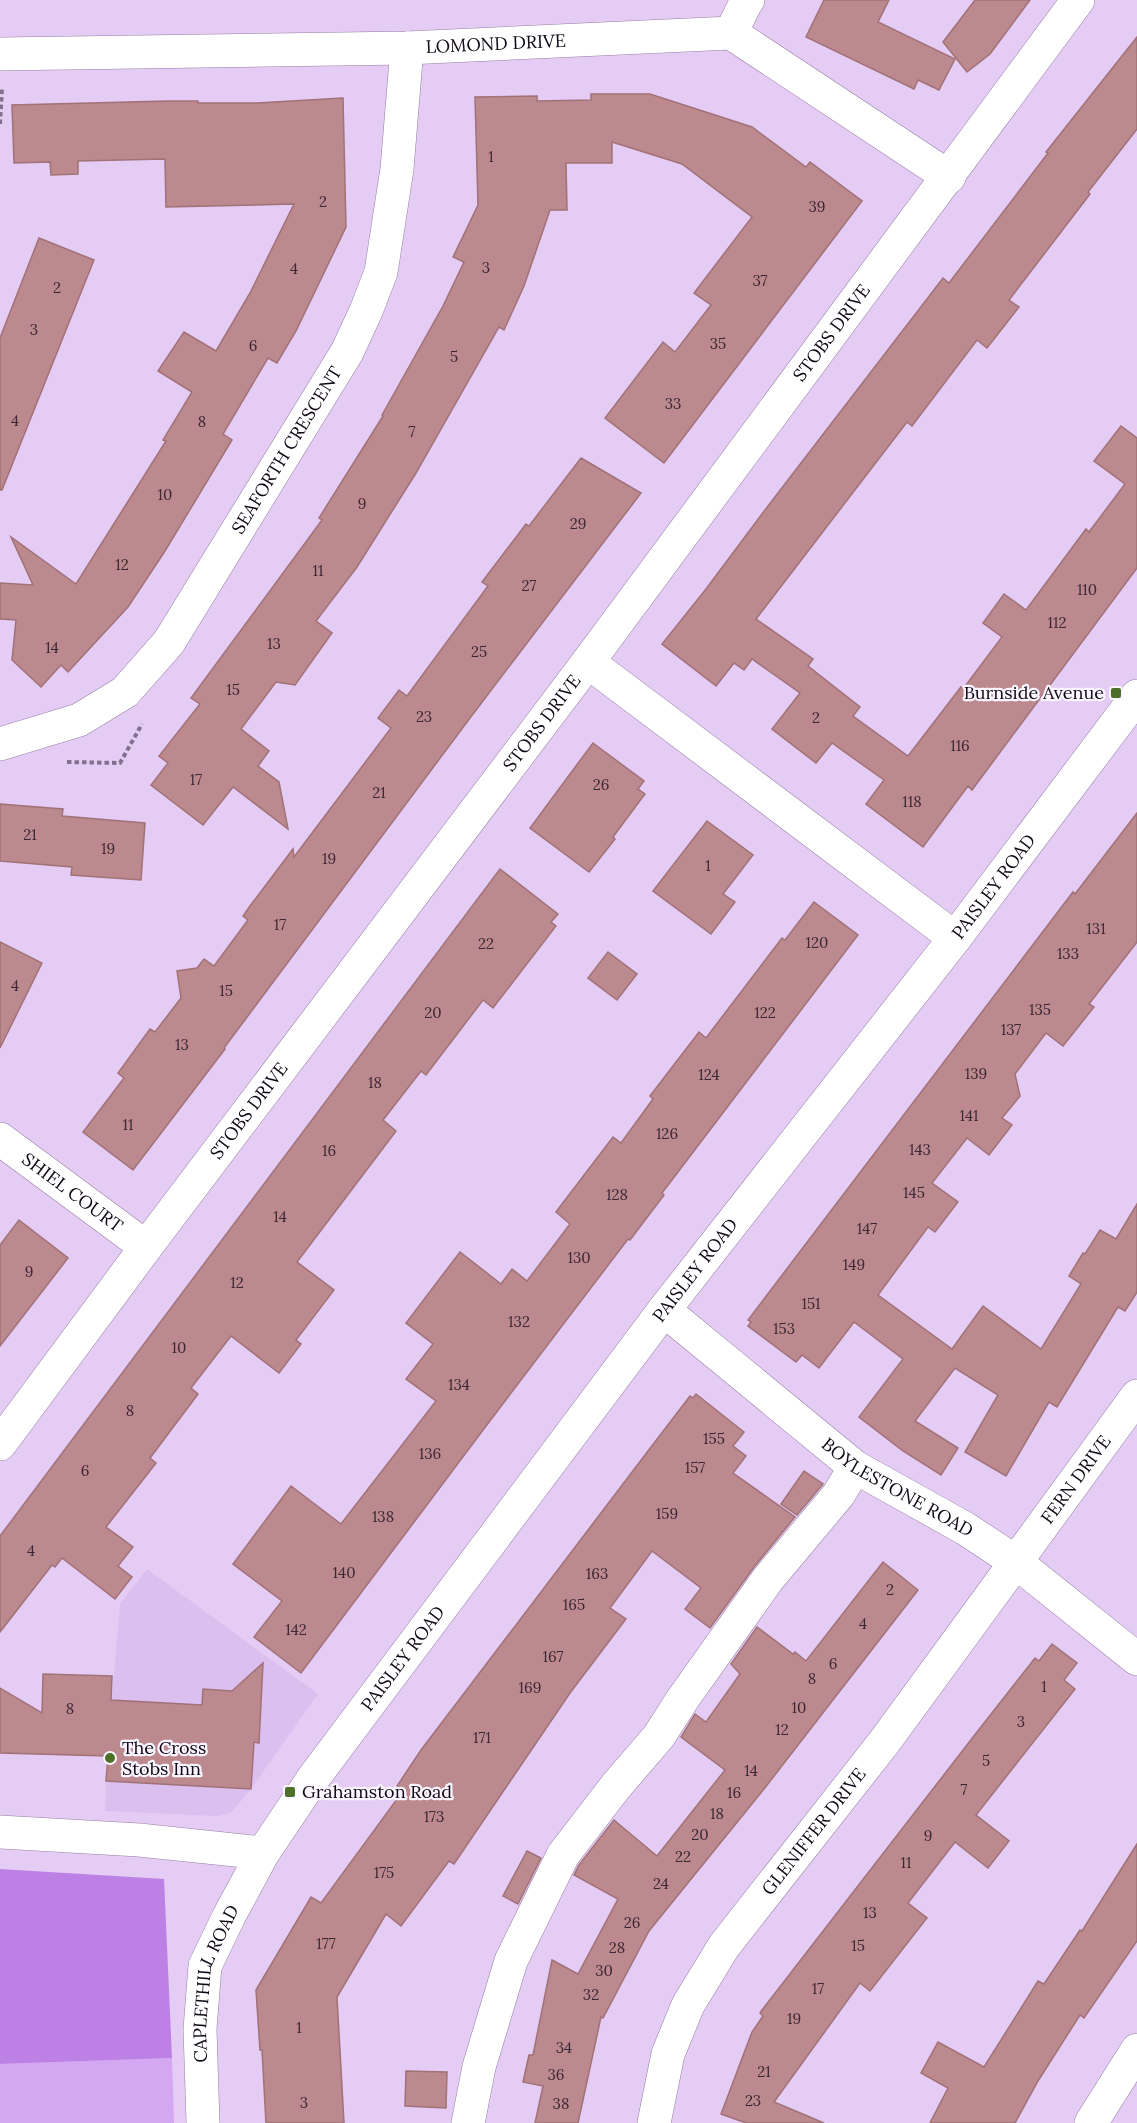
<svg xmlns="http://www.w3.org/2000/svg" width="1137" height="2123" font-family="Lora,serif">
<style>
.built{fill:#dbbfef}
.green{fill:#d3a7f1}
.forest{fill:#bd80e4}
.building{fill:#bc898f;stroke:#a17177;stroke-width:1.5}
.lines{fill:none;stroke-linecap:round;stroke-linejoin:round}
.minor-casing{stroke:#957ea5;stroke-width:34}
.major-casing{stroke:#957ea5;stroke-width:34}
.path{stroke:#82718d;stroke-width:4;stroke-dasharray:4.5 3;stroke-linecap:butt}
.minor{stroke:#fff;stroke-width:33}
.major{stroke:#fff;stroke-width:33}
.poi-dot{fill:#4d6f27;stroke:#faf5fe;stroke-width:2}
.labels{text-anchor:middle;stroke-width:4.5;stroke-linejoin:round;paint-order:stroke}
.number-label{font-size:15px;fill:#3b2834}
.street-label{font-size:18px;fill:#100815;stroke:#faf5fe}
.poi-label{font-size:18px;fill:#100815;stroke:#faf5fe;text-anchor:start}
</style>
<rect width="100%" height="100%" fill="#e4ccf5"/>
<polygon class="built" points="147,1569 318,1694 251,1789 231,1813 216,1816 105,1811 109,1731 120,1604"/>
<polygon class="green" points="172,2058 174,2123 0,2123 0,2064"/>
<polygon class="forest" points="0,1869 164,1879 172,2058 0,2064"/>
<g class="building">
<polygon points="824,0 889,0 878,22 955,59 939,90 918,80 914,89 806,37"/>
<polygon points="975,0 1030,0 990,54 967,72 943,42"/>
<polygon points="1137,37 1137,129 1088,192 1090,194 1009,300 1019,307 987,348 977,340 912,426 907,422 756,619 813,659 808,666 860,707 853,716 908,756 961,687 963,689 1002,637 983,623 1004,594 1026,610 1086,529 1089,532 1125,484 1094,461 1121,426 1137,438 1137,568 972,790 968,786 923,847 866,804 884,780 832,743 816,763 772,729 800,693 752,659 744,670 734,663 716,686 662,644 706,589 768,506 943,278 949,283 1048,153 1046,152"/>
<polygon points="591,94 650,94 752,127 806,167 810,162 862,201 664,463 605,418 663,342 675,352 711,305 694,293 752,217 682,164 612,142 612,163 566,163 567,210 550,210 524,286 504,330 499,327 416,473 357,567 316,621 332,633 295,685 276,682 241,729 269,751 258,766 279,782 288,829 233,787 203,825 151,785 168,763 159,756 200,704 191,698 322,520 319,518 383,416 382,415 443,306 464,262 453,257 478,205 475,97 537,96 537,101 591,100"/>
<polygon points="343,98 346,227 296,331 277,363 268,358 223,434 232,440 165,551 128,607 68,672 61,665 41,687 12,660 16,620 0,619 0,583 33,585 11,537 76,584 166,441 163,440 192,392 158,371 184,332 216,351 250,293 294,204 166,207 165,159 78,161 78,174 51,175 50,162 14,163 12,105 168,101 198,101 198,103 257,103"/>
<polygon points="39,238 94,260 2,490 0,490 0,338"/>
<polygon points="581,458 641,493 470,718 224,1048 225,1049 133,1170 83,1132 124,1078 118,1073 150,1029 155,1032 181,998 177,971 197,968 204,959 214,966 248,920 243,916 250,906 293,849 294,857 391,728 378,718 399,690 407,696 488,586 482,582 526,524 529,526"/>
<polygon points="593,743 644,781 638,789 645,794 613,837 615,839 589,872 530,828"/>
<polygon points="0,804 63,809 62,816 145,823 141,880 71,875 72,867 0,861"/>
<polygon points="1137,813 1137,942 1089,1004 1094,1007 1063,1046 1046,1033 1015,1074 1020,1096 1002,1118 1012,1125 989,1155 967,1138 932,1183 958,1202 935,1232 928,1227 878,1295 952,1349 983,1306 1041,1349 1081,1284 1069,1276 1083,1253 1085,1254 1100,1230 1116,1239 1137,1204 1137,1292 1125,1311 1118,1307 1057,1407 1049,1402 1006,1476 965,1452 998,1395 955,1368 915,1421 958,1448 941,1475 903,1451 859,1417 903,1359 854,1322 819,1368 802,1355 796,1362 748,1326 751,1322 748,1320 1073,892 1075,894"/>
<polygon points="707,821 753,855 723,894 735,902 711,934 653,891"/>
<polygon points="500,869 558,914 551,922 556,926 493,1008 483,1000 426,1075 421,1071 383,1120 396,1131 297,1262 334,1290 296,1340 301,1344 279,1373 231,1336 191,1388 198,1394 150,1458 156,1463 106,1527 133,1547 118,1566 132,1577 115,1599 62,1558 55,1567 52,1565 0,1632 0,1536"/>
<polygon points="814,902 858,935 662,1193 664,1195 630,1240 628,1239 480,1434 301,1673 254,1637 282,1601 233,1564 291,1486 341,1524 436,1401 406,1379 433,1344 406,1323 460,1252 501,1284 512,1269 527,1281 570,1224 556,1212 613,1137 621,1143 653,1099 650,1096 699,1032 706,1038 782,938 785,940"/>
<polygon points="0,942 42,963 0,1048"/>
<polygon points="608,952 637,974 617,1000 588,978"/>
<polygon points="19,1220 68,1258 0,1346 0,1245"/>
<polygon points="696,1394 744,1432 733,1446 746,1456 733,1473 795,1517 754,1567 710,1628 685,1609 701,1588 652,1551 610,1608 626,1619 570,1693 454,1864 449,1861 401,1926 386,1914 337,1997 344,2123 266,2123 262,2050 260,2050 256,1990 311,1897 321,1903 403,1791 397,1786 421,1750 648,1451 690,1396 693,1398"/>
<polygon points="804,1471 823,1484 797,1515 781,1504"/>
<polygon points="883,1562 918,1590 764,1789 649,1931 603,2018 601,2017 578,2123 535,2123 543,2086 523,2082 529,2055 533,2055 552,1960 578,1974 618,1899 574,1875 579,1865 614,1820 657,1856 725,1770 681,1737 695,1714 706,1722 740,1674 731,1664 757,1627 793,1654 795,1652 806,1661"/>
<polygon points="1052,1644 1077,1663 1064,1680 1075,1689 976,1815 1009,1841 988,1868 955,1842 908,1903 927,1918 870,1991 860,1983 774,2102 824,2123 746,2123 721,2114 752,2032 763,2016 760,2013 762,2010 977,1732 1035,1658 1039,1661"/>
<polygon points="263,1663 259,1743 254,1742 251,1789 106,1781 108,1756 0,1753 0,1688 42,1713 43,1674 112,1676 111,1700 202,1705 203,1689 232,1691"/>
<polygon points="1137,1844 1137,1941 1084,2018 1080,2015 1038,2081 1015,2123 930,2123 948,2088 921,2073 938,2042 984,2067 1038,1981 1044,1984 1080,1930 1082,1931"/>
<polygon points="527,1851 541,1858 518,1904 503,1896"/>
<polygon points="406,2071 447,2072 446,2108 405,2106"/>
</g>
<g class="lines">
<defs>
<g id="minor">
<polyline points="731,33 745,4 748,0"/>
<path id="s1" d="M0,54L407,48L731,33L949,177"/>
<polyline points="588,662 955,938"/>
<path id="s2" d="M0,744L79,720L125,692L169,642L347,352L366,311L381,272L397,169L407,48"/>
<path id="s3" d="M0,1139L146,1247"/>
<path id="s4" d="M664,1310L855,1467L966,1529L1016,1562L1137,1659"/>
<path id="s5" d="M0,1444L146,1247L588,662L1078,0"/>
<polyline points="468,2123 479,2067 511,1961 563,1855 616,1786 659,1736 682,1700 768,1579 839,1494 855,1467"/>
<path id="s6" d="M654,2123L668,2054L688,2005L724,1946L885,1741L1137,1396"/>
<polyline points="1091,2123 1137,2050"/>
</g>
<g id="major">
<polyline points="0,1832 139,1840 263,1853"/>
<path id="s7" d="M203,2123L200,2029L205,1966L229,1916L263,1853L312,1780L664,1310L955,938L1137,696"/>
</g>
</defs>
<use href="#minor" class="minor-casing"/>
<use href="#major" class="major-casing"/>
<g class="path">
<polyline points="0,124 2,88"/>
<polyline points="67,762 120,763 142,724"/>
</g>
<use href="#minor" class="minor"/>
<use href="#major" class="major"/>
</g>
<g class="poi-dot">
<rect x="1110" y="687" width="12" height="12" rx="3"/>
<circle cx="110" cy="1758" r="6"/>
<rect x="284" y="1786" width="12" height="12" rx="3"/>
</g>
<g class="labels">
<g class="number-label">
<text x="491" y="162">1</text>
<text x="323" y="207">2</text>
<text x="817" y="212">39</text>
<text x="486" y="273">3</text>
<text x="294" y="274">4</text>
<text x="760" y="286">37</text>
<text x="57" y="293">2</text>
<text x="34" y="335">3</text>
<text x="718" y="349">35</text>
<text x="253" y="351">6</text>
<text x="454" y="362">5</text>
<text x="673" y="409">33</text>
<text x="15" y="426">4</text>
<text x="202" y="427">8</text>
<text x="412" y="437">7</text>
<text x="165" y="500">10</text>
<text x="362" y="509">9</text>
<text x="578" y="529">29</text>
<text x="122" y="570">12</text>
<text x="318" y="576">11</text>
<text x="529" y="591">27</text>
<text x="1087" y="595">110</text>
<text x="1057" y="628">112</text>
<text x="274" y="649">13</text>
<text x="52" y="653">14</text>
<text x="479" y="657">25</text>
<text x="233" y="695">15</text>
<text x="424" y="722">23</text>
<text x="816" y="723">2</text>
<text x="960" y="751">116</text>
<text x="196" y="785">17</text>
<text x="601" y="790">26</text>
<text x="379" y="798">21</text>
<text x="912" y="807">118</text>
<text x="30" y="840">21</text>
<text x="108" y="854">19</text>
<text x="329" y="864">19</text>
<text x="708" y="871">1</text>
<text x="280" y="930">17</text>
<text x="1096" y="934">131</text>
<text x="817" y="948">120</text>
<text x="486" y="949">22</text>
<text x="1068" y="959">133</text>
<text x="15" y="991">4</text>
<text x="226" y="996">15</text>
<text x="1040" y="1015">135</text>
<text x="433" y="1018">20</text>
<text x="765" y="1018">122</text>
<text x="1011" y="1035">137</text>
<text x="182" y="1050">13</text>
<text x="976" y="1079">139</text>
<text x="709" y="1080">124</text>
<text x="375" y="1088">18</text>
<text x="969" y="1121">141</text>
<text x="128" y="1130">11</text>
<text x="667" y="1139">126</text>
<text x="920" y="1155">143</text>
<text x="329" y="1156">16</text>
<text x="914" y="1198">145</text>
<text x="617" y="1200">128</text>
<text x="280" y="1222">14</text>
<text x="867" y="1234">147</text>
<text x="579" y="1263">130</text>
<text x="854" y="1270">149</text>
<text x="29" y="1277">9</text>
<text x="237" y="1288">12</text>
<text x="811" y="1309">151</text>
<text x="519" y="1327">132</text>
<text x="784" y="1334">153</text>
<text x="179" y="1353">10</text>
<text x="459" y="1390">134</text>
<text x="130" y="1416">8</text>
<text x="714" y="1444">155</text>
<text x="430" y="1459">136</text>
<text x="695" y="1473">157</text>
<text x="85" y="1476">6</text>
<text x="667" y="1519">159</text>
<text x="383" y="1522">138</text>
<text x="31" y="1556">4</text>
<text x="344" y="1578">140</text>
<text x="597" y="1579">163</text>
<text x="890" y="1595">2</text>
<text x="574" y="1610">165</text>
<text x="863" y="1629">4</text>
<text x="296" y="1635">142</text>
<text x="553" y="1662">167</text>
<text x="833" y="1669">6</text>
<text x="812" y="1684">8</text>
<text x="1044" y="1692">1</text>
<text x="530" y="1693">169</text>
<text x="799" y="1713">10</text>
<text x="70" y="1714">8</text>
<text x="1021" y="1727">3</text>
<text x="782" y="1735">12</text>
<text x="482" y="1743">171</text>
<text x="986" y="1766">5</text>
<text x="751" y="1776">14</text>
<text x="964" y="1795">7</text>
<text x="734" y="1798">16</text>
<text x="717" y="1819">18</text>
<text x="434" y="1822">173</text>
<text x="700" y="1840">20</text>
<text x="928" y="1841">9</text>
<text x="683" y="1862">22</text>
<text x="906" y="1868">11</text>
<text x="384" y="1878">175</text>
<text x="661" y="1889">24</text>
<text x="870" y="1918">13</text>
<text x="632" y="1928">26</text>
<text x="326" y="1949">177</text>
<text x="858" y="1951">15</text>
<text x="617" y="1953">28</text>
<text x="604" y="1976">30</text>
<text x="818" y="1994">17</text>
<text x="591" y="2000">32</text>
<text x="794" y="2024">19</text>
<text x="299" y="2033">1</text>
<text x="564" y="2053">34</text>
<text x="764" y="2077">21</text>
<text x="556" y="2080">36</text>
<text x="753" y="2106">23</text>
<text x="304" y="2108">3</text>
<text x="561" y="2109">38</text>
</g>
<g class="street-label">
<text dy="6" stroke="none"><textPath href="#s1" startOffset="496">LOMOND DRIVE</textPath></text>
<text dy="6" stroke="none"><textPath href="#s5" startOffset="1388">STOBS DRIVE</textPath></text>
<text dy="6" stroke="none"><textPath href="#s2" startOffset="428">SEAFORTH CRESCENT</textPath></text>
<text dy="6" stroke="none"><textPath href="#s5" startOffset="902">STOBS DRIVE</textPath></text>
<text dy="6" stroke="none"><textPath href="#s7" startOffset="1496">PAISLEY ROAD</textPath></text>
<text dy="6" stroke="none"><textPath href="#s5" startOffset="416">STOBS DRIVE</textPath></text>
<text dy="6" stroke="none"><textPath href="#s3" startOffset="90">SHIEL COURT</textPath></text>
<text dy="6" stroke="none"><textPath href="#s7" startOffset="1010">PAISLEY ROAD</textPath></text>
<text dy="6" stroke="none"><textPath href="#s6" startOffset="777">FERN DRIVE</textPath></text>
<text dy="6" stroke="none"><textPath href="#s4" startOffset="294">BOYLESTONE ROAD</textPath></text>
<text dy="6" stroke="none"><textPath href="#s7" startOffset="524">PAISLEY ROAD</textPath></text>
<text dy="6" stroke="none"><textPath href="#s6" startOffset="338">GLENIFFER DRIVE</textPath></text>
<text dy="6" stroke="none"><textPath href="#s7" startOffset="142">CAPLETHILL ROAD</textPath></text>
</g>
<g class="poi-label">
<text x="1104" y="699" text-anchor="end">Burnside Avenue</text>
<text x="122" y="1754">The Cross<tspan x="122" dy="21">Stobs Inn</tspan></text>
<text x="302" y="1798">Grahamston Road</text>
</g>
</g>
</svg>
